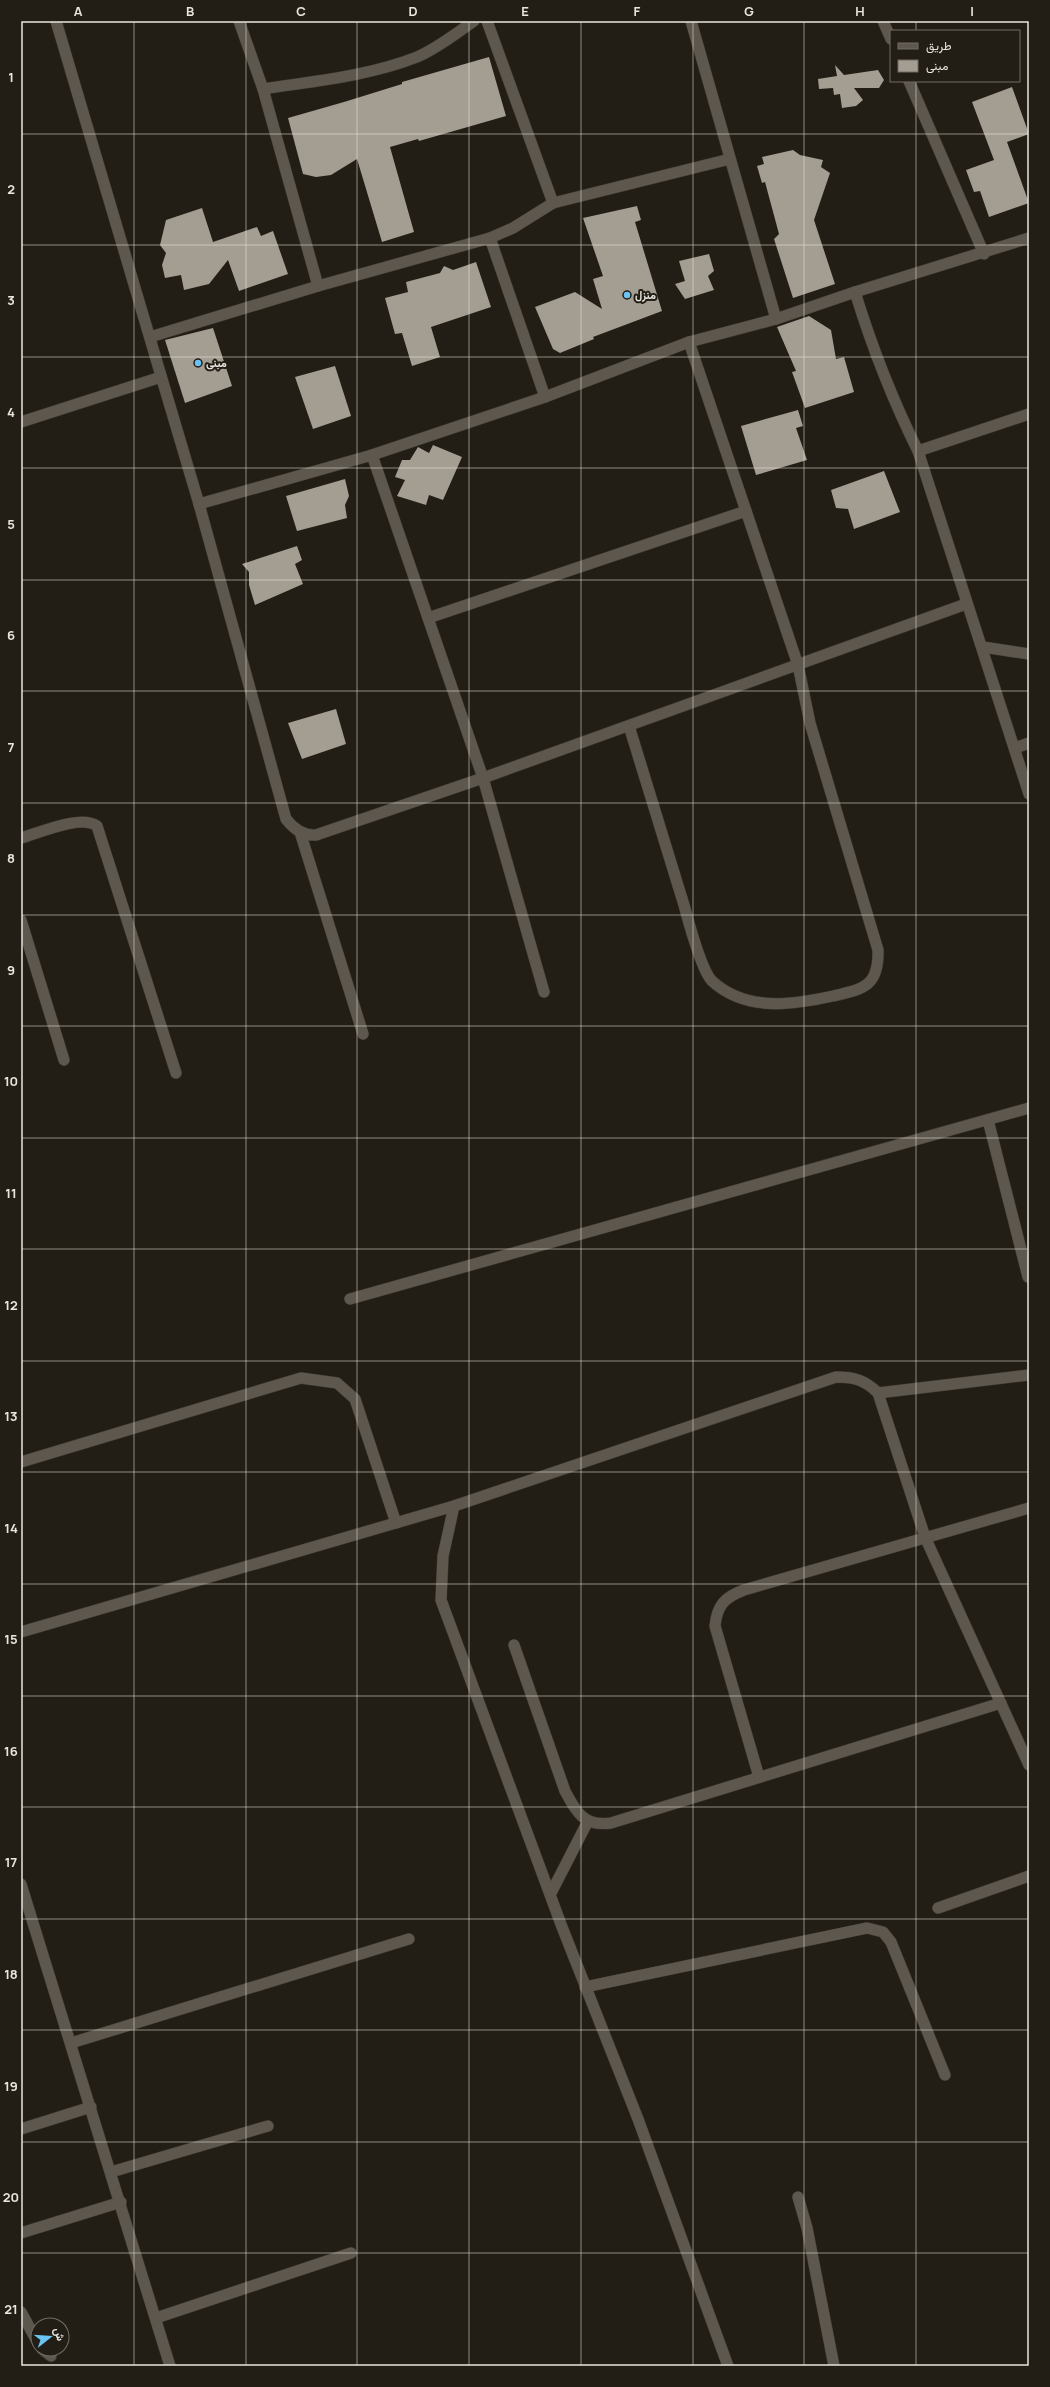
<svg xmlns="http://www.w3.org/2000/svg" width="1050" height="2387" font-family="Manrope,Vazirmatn,sans-serif">
<style>
.building{fill:#a49d92}
.lines{fill:none;stroke-linecap:round;stroke-linejoin:round}
.minor-casing{stroke:#3d3933;stroke-width:12}
.minor{stroke:#5d574d;stroke-width:11}
.grid{fill:none;stroke:#e9e6e0;stroke-width:1;stroke-opacity:0.55}
.poi-dot{fill:#6ac3f2;stroke:#221d15;stroke-width:1.5}
.labels{text-anchor:middle;stroke-width:4;stroke-linejoin:round;paint-order:stroke}
.poi-label{font-size:11px;font-weight:bold;fill:#e9e6e0;stroke:#221d15;text-anchor:start}
.neatline{fill:none;stroke:#e9e6e0;stroke-width:1.5}
.grid-label{font-size:13px;text-anchor:middle;font-weight:bold;fill:#e9e6e0}
</style>
<rect width="100%" height="100%" fill="#221d15"/>
<g class="building">
<polygon points="489,57 506,116 419,141 418,139 390,147 414,232 382,242 357,159 331,175 316,177 303,174 288,118 344,102 402,84 402,82"/>
<polygon points="835,65 844,75 878,70 884,80 879,88 854,88 863,100 856,106 842,108 840,94 834,95 833,88 819,89 818,79 837,76"/>
<polygon points="1012,87 1029,134 1007,142 1029,203 989,217 980,191 974,192 966,170 994,160 972,102"/>
<polygon points="793,150 800,155 823,160 821,167 830,173 814,220 835,284 793,298 774,239 779,234 765,182 762,183 757,166 764,164 762,157"/>
<polygon points="637,206 641,220 635,222 662,311 593,337 594,339 560,353 553,349 535,307 575,292 602,309 593,279 603,276 583,218"/>
<polygon points="202,208 213,242 257,227 261,236 273,231 288,274 239,291 228,260 209,284 184,290 181,275 165,278 162,265 166,253 160,245 166,220"/>
<polygon points="709,254 714,271 708,276 714,290 685,299 675,284 685,281 679,261"/>
<polygon points="476,262 491,307 431,327 440,357 412,366 402,333 395,334 385,298 408,292 406,282 440,273 444,266 453,270"/>
<polygon points="809,316 831,330 836,359 844,357 854,392 805,408 792,372 796,371 777,327"/>
<polygon points="213,328 232,386 185,403 165,340"/>
<polygon points="335,366 351,416 313,429 295,377"/>
<polygon points="798,410 803,426 796,428 807,460 756,475 741,426"/>
<polygon points="433,445 462,457 443,500 429,495 426,505 397,496 405,480 395,477 402,460 410,460 418,447 429,453"/>
<polygon points="884,471 900,512 854,529 848,509 836,508 831,490"/>
<polygon points="345,479 349,496 345,505 347,518 297,531 286,496"/>
<polygon points="297,546 302,560 295,564 303,584 255,605 249,585 249,572 242,564"/>
<polygon points="336,709 346,744 302,759 288,723"/>
</g>
<g class="lines">
<defs>
<g id="minor">
<path d="M56,21L199,504L286,819C293,828 303,836 316,835L483,778L966,604"/>
<polyline points="239,21 263,89 318,286"/>
<polyline points="487,21 553,203"/>
<polyline points="691,21 776,319"/>
<polyline points="883,21 891,39"/>
<polyline points="909,81 984,254"/>
<path d="M263,89C314,81 369,76 417,57C438,48 455,34 474,21"/>
<polyline points="490,238 545,397"/>
<path d="M855,292C872,347 892,399 918,451L1029,794"/>
<polyline points="150,337 318,286 490,238 513,228 553,203 730,159"/>
<polyline points="21,422 161,377"/>
<polyline points="918,451 1029,414"/>
<polyline points="372,455 483,778 544,992"/>
<polyline points="199,504 372,455 545,397 689,342 776,319 855,292 1029,238"/>
<polyline points="428,618 746,511"/>
<polyline points="983,647 1029,654"/>
<path d="M629,726C647,785 665,845 684,905C688,920 702,971 712,981C746,1012 792,1005 833,996C864,989 879,986 878,950L810,723L798,665L689,342"/>
<polyline points="1015,748 1029,743"/>
<polyline points="300,832 363,1034"/>
<path d="M21,838C39,833 81,814 97,826L176,1073"/>
<polyline points="21,920 64,1060"/>
<polyline points="988,1120 1028,1277"/>
<polyline points="350,1299 1029,1108"/>
<polyline points="878,1393 1029,1375"/>
<polyline points="21,1462 301,1378 337,1383 355,1399 396,1523"/>
<polyline points="454,1506 443,1556 441,1600 562,1927 638,2119 728,2366"/>
<path d="M21,1632L454,1506L836,1377C854,1377 865,1380 878,1393L925,1537L1029,1765"/>
<path d="M514,1645L565,1791C576,1812 584,1827 611,1823L1001,1703"/>
<path d="M759,1777L715,1626C717,1605 725,1597 744,1590L1029,1508"/>
<polyline points="21,1884 170,2366"/>
<polyline points="551,1893 588,1821"/>
<polyline points="938,1908 1029,1876"/>
<polyline points="585,1987 867,1928 883,1932 891,1942 945,2075"/>
<polyline points="71,2043 409,1939"/>
<polyline points="21,2129 91,2107"/>
<polyline points="111,2172 268,2126"/>
<polyline points="798,2197 807,2228 834,2366"/>
<polyline points="21,2233 121,2202"/>
<polyline points="21,2312 38,2343"/>
<polyline points="156,2318 351,2253"/>
<polyline points="42,2349 51,2356"/>
</g>
</defs>
<use href="#minor" class="minor-casing"/>
<use href="#minor" class="minor"/>
</g>
<path class="grid" d="M134,21V2366M246,21V2366M357,21V2366M469,21V2366M581,21V2366M693,21V2366M804,21V2366M916,21V31M916,81V2366M21,134H1029M21,245H1029M21,357H1029M21,468H1029M21,580H1029M21,691H1029M21,803H1029M21,915H1029M21,1026H1029M21,1138H1029M21,1249H1029M21,1361H1029M21,1472H1029M21,1584H1029M21,1696H1029M21,1807H1029M21,1919H1029M21,2030H1029M21,2142H1029M21,2253H1029"/>
<g class="poi-dot">
<circle cx="627" cy="295" r="4"/>
<circle cx="198" cy="363" r="4"/>
</g>
<g class="labels">
<g class="poi-label">
<text x="635" y="299">منزل</text>
<text x="206" y="367">مبنى</text>
</g>
</g>
<rect width="1050" height="2387" fill="none" stroke="#221d15" stroke-width="44"/>
<rect x="890" y="30" width="130" height="52" fill="#221d15" stroke="#726d66"/>
<rect x="898" y="43" width="20" height="6" fill="#5d574d" stroke="#726d66"/>
<text x="926" y="50" font-size="12" fill="#e9e6e0">طريق</text>
<rect x="898" y="60" width="20" height="12" fill="#a49d92" stroke="#726d66"/>
<text x="926" y="70" font-size="12" fill="#e9e6e0">مبنى</text>
<g transform="translate(50 2337) rotate(73)"><circle r="19" fill="#221d15" stroke="#726d66"/>
<path d="M0-3L7 15L0 10L-7 15Z" fill="#6ac3f2"/>
<text y="-6" font-size="11" font-weight="bold" text-anchor="middle" fill="#e9e6e0">ش</text>
</g>
<rect x="22" y="22" width="1006" height="2343" class="neatline"/>
<g class="grid-label">
<text x="78" y="16">A</text>
<text x="190" y="16">B</text>
<text x="301" y="16">C</text>
<text x="413" y="16">D</text>
<text x="525" y="16">E</text>
<text x="637" y="16">F</text>
<text x="749" y="16">G</text>
<text x="860" y="16">H</text>
<text x="972" y="16">I</text>
<text x="11" y="82">1</text>
<text x="11" y="194">2</text>
<text x="11" y="305">3</text>
<text x="11" y="417">4</text>
<text x="11" y="529">5</text>
<text x="11" y="640">6</text>
<text x="11" y="752">7</text>
<text x="11" y="863">8</text>
<text x="11" y="975">9</text>
<text x="11" y="1086">10</text>
<text x="11" y="1198">11</text>
<text x="11" y="1310">12</text>
<text x="11" y="1421">13</text>
<text x="11" y="1533">14</text>
<text x="11" y="1644">15</text>
<text x="11" y="1756">16</text>
<text x="11" y="1867">17</text>
<text x="11" y="1979">18</text>
<text x="11" y="2091">19</text>
<text x="11" y="2202">20</text>
<text x="11" y="2314">21</text>
</g>
</svg>
